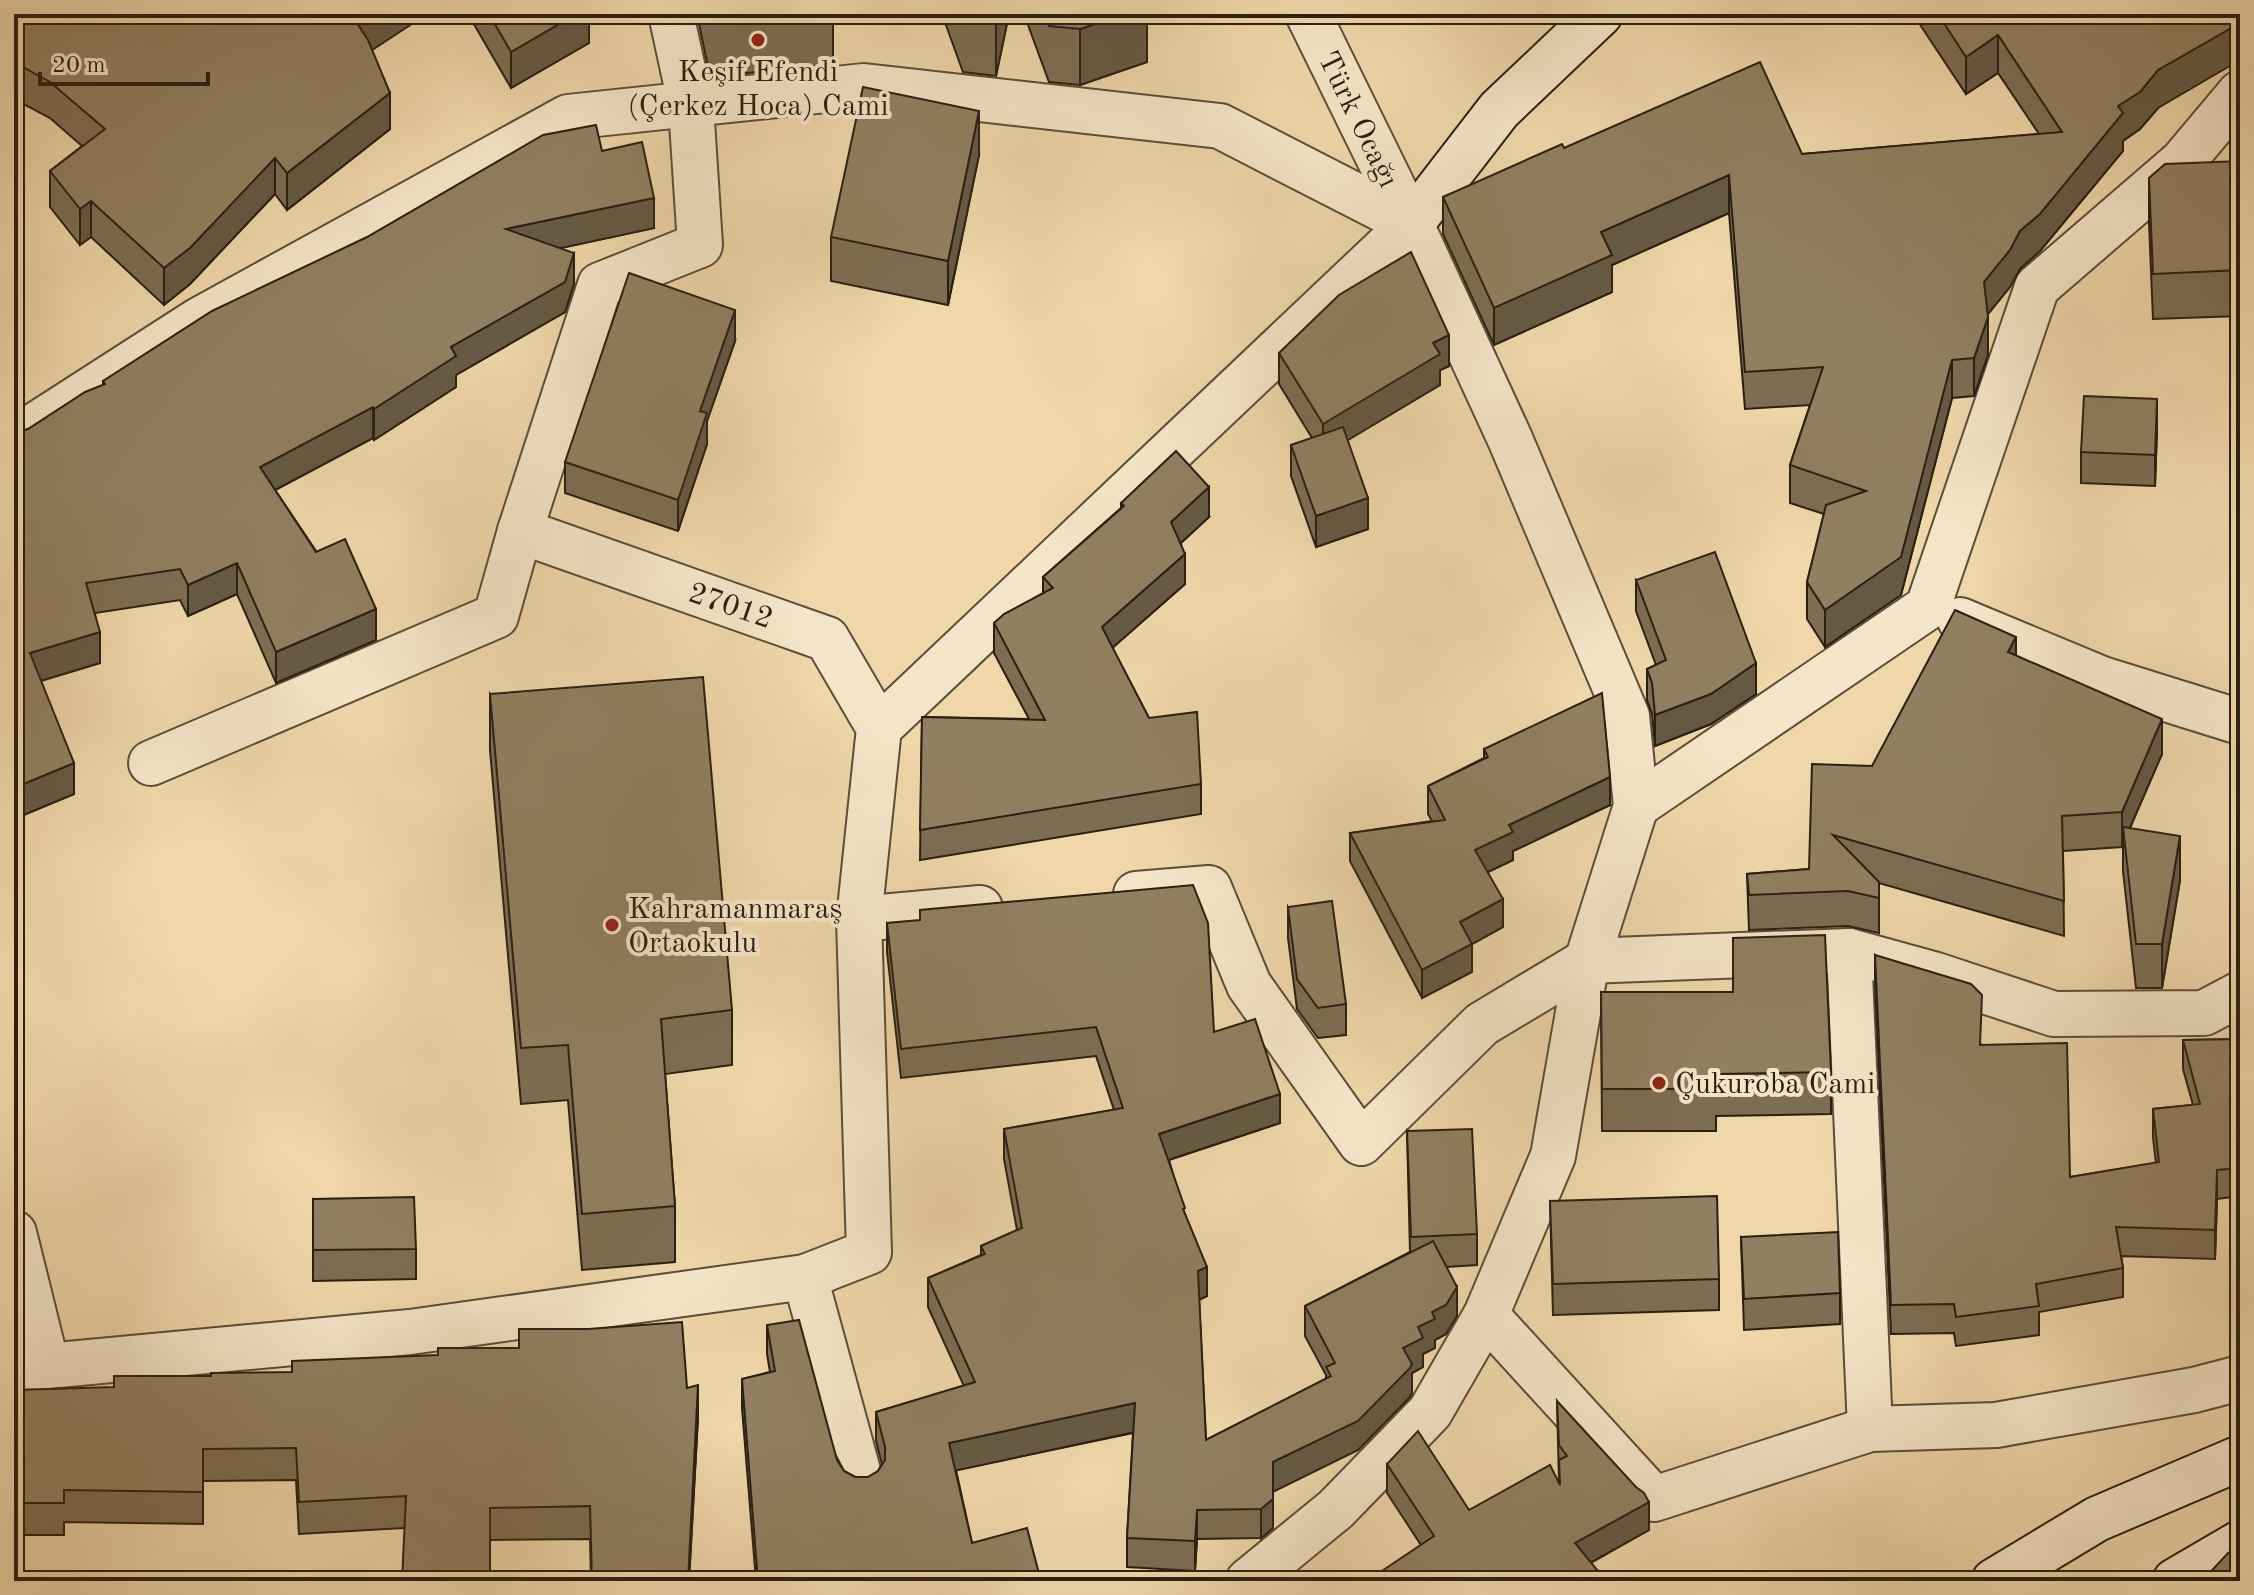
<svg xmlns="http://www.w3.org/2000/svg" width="2254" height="1595" font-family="'Old Standard TT',serif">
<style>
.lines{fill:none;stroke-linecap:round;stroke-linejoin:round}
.minor-casing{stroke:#5c4d38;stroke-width:48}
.secondary-casing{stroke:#2b1f12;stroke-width:48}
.minor{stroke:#f5e5c8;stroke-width:44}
.secondary{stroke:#f5e5c8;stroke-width:44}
.wall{fill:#7d6d53;stroke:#2b1f12;stroke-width:2}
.shaded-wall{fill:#665944;stroke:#2b1f12;stroke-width:2}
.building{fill:#917f61;stroke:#2b1f12;stroke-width:2}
.poi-dot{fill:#8f2418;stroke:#f5e5c8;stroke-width:3}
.labels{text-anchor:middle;stroke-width:8;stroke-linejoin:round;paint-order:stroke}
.poi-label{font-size:30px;fill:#2b1f12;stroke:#f5e5c8;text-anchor:start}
.street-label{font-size:30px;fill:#2b1f12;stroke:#f5e5c8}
</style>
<rect width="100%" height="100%" fill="#efd7aa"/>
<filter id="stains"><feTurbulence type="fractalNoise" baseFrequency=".0025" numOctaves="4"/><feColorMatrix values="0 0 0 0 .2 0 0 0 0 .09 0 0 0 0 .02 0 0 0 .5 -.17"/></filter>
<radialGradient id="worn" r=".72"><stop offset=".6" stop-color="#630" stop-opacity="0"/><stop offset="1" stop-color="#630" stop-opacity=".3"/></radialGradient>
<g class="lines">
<defs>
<g id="minor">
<polyline points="14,439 199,320 568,117 864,86 1220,126 1411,224"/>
<polyline points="1960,620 2102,679 2240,722"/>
<polyline points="879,728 1411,224"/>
<polyline points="151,763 496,616 520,531"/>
<polyline points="1636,806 1928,607 2037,287 2182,162 2240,93"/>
<polyline points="1136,894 1209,888 1249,985 1361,1143 1482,1024 1587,961 1849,951 1936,975 2054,1014 2204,1013 2240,994"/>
<polyline points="859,919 980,908"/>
<polyline points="1849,951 1870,1429"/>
<polyline points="14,1233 47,1366"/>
<polyline points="805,1277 861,1482"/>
<polyline points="1486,1315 1654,1499 1870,1429 1996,1425 2194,1390 2240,1378"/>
<polyline points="14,1372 47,1366 410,1332 805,1277 869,1252 859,919 879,728 827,639 520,531 600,285 700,245 691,106 671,14"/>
<polyline points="1248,1581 1336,1509 1430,1412 1486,1315 1553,1156 1587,961 1636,806 1627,716 1510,439 1411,224 1308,14"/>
</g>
<g id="secondary">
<polyline points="1411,224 1499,110 1600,14"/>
<polyline points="1994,1581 2097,1519 2240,1458"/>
<polyline points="2175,1581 2240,1543"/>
</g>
</defs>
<use href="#minor" class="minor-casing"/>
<use href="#secondary" class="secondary-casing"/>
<use href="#minor" class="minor"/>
<use href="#secondary" class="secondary"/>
</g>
<g class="wall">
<polygon points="14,14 372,50 390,129 287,210 275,194 190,284 164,305 91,237 80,245 50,207 50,171 82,146 50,118 14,99"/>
<polygon points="468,14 589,14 589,43 511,88"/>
<polygon points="697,14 833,14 833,64 710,77"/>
<polygon points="942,14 1009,14 996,76 963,72"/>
<polygon points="1024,14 1147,14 1147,62 1080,85 1049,82"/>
<polygon points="1913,14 2240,14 2140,129 2123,141 2123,151 2040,251 2020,269 2010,287 1987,315 1988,355 1974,396 1952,398 1901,595 1825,647 1807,619 1807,582 1824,514 1790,503 1790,465 1810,405 1745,409 1729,213 1612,265 1612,292 1494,345 1443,234 1443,197 1564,148 1802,154 2039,134 1998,73 1966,94"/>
<polygon points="602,151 654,228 560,248 574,284 565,312 456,375 456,387 374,440 373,438 275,490 376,640 276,683 237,594 188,616 180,600 95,613 100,663 41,681 74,794 14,819 16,433 28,429 103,385 103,381"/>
<polygon points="979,155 948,305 831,281 831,237"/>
<polygon points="2240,161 2240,316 2153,319 2149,223 2149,178"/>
<polygon points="735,341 707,421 707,444 678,531 565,493 565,462"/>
<polygon points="1279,353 1449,366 1440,370 1440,385 1347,440 1368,529 1316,547 1291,476 1291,445 1312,438 1279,384"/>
<polygon points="2157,430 2155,486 2081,483 2081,452"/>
<polygon points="1121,503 1209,517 1181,543 1185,584 1112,648 1149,718 1201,784 1201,814 920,860 922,717 1029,719 994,653 994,623 1043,593 1043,577 1121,508"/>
<polygon points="1636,580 1756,694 1711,724 1655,746 1652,714 1647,700 1647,669 1656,665 1636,611"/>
<polygon points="2016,656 2162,754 2130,828 2180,880 2162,988 2136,988 2123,871 2123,842 2122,847 2063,851 2064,936 1879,883 1879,933 1848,926 1749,930 1747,874 1809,869 1872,766"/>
<polygon points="490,694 732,1010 732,1065 665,1074 675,1206 675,1262 582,1270 568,1100 521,1104 490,750"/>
<polygon points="1484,749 1610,805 1513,851 1513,860 1488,872 1503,927 1472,944 1472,972 1422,998 1350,861 1350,833 1432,821 1428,814 1428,786 1484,758"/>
<polygon points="1288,907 1346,1004 1346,1035 1318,1038 1297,1009 1288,938"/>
<polygon points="887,923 1214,1032 1280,1123 1169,1160 1185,1215 1207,1296 1199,1300 1206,1440 1326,1379 1326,1375 1305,1336 1305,1306 1410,1252 1407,1131 1477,1234 1477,1265 1446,1267 1457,1316 1446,1334 1435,1340 1435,1348 1423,1354 1423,1367 1412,1373 1412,1393 1410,1397 1358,1450 1273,1491 1273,1528 1261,1538 1197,1539 1195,1571 1127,1567 1127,1538 1133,1433 956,1470 972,1543 1041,1581 756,1581 742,1408 742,1379 770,1372 767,1354 767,1325 844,1471 855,1477 868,1477 878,1471 882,1464 876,1441 876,1412 964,1386 928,1307 928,1278 981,1255 981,1246 1017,1230 1004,1159 1004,1129 1114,1110 1096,1056 901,1078 887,952"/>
<polygon points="1875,955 1981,1044 2070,1177 2156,1163 2153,1138 2153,1109 2193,1105 2183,1069 2183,1040 2240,1039 2240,1196 2217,1199 2215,1259 2121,1256 2123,1268 2123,1297 2039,1312 2039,1335 1956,1346 1954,1333 1891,1334 1875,984"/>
<polygon points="1601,992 1831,1072 1831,1114 1716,1116 1716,1131 1602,1131"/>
<polygon points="313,1199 416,1249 416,1279 313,1281"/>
<polygon points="1550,1201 1719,1279 1719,1310 1553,1315"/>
<polygon points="1741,1237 1840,1293 1840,1324 1744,1330"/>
<polygon points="687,1388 698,1417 689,1581 591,1581 590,1539 490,1540 404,1528 299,1534 296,1480 203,1481 203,1524 64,1522 64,1535 14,1535 14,1390"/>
<polygon points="1557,1401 1649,1530 1591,1563 1598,1581 1421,1545 1387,1493 1387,1464 1469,1510 1559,1483"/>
</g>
<g class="shaded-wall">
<polygon points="371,14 427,14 357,60 357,23"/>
<polygon points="576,14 589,14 589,43 511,88 511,52"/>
<polygon points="997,14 1009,14 996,76 996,20"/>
<polygon points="1125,14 1147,14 1147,62 1080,85 1080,29"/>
<polygon points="2240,23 2240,60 2158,108 2140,129 2123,141 2123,151 2040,251 2020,269 2010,287 1984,319 1984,282 2020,231 2118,106 2158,70"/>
<polygon points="1998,35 1998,73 1966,94 1966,57"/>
<polygon points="390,93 390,129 287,210 287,173"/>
<polygon points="979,111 979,155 948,305 948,261"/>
<polygon points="275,158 275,194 190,284 164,305 164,268"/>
<polygon points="1729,175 1729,213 1612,265 1612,292 1494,345 1494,308 1601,232"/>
<polygon points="654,198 654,228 506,260 506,229"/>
<polygon points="91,201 91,237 80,245 80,209"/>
<polygon points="574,253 574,284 565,312 456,375 456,387 374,440 374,409 451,347"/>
<polygon points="735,310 735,341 707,421 707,444 678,531 678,500 700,411"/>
<polygon points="1988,317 1988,355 1974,396 1974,358"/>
<polygon points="1449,335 1449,366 1440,370 1440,385 1323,455 1323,424 1433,343"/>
<polygon points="1952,360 1952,398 1901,595 1825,647 1825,610"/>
<polygon points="2157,399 2157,430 2155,486 2155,455"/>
<polygon points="373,407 373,438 260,498 260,467"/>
<polygon points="1209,487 1209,517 1171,552 1171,522"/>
<polygon points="1368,498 1368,529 1316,547 1316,516"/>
<polygon points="1185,554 1185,584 1102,657 1102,627"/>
<polygon points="237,563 237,594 188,616 188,585"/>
<polygon points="376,609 376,640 276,683 276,652"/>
<polygon points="100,632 100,663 30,684 30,653"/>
<polygon points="2016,637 2016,671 2008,652"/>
<polygon points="1756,663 1756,694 1711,724 1655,746 1655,715"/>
<polygon points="2162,719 2162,754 2125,839 2123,827 2123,842 2122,847 2122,812"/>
<polygon points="74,763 74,794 14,819 14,788"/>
<polygon points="1610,777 1610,805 1513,851 1513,860 1475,878 1475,850 1509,825"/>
<polygon points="2180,836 2180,880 2162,988 2162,944"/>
<polygon points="1503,899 1503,927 1472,944 1472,972 1422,998 1422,970 1460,922"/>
<polygon points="1280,1094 1280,1123 1159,1163 1159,1134"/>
<polygon points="2217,1170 2217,1199 2215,1259 2215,1230"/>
<polygon points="1207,1267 1207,1296 1198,1300 1198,1271"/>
<polygon points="1457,1287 1457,1316 1446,1334 1435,1340 1435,1348 1423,1354 1423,1367 1412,1373 1412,1393 1410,1397 1358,1450 1273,1492 1273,1462 1403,1348 1418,1327"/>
<polygon points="698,1385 698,1417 689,1581 688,1581"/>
<polygon points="1135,1403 1135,1432 949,1472 949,1443"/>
<polygon points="1273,1499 1273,1528 1261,1538 1261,1509"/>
<polygon points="1649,1502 1649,1530 1575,1571 1575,1543"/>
<polygon points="1197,1510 1197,1539 1195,1571 1195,1541"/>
<polygon points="1598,1571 1598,1581 1585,1581"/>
</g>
<g class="building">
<polygon points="14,14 371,14 357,23 368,40 390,93 287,173 275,158 190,248 164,268 91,201 80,209 50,171 105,129 50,82 14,62"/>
<polygon points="489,14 576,14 511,52"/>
<polygon points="709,14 779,14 710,21"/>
<polygon points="962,14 997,14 996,20 963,16"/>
<polygon points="1045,14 1125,14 1080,29 1049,26"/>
<polygon points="1938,14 2240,14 2240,23 2158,70 2140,92 2118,106 2123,113 2040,214 2020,231 2010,250 1984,282 1988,317 1974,358 1952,360 1901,557 1825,610 1807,582 1826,505 1866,491 1790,465 1823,367 1745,372 1729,175 1601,232 1612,255 1494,308 1443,197 1562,144 1564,148 1760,62 1802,154 2062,132 1998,35 1966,57"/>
<polygon points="863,87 979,111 948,261 831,237"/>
<polygon points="596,125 602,151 642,142 654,198 506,229 574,253 565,282 451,347 456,356 374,409 373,407 260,467 316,552 345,539 376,609 276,652 237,563 188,585 180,569 86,583 100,632 30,653 74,763 14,788 14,432 16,433 28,429 85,392 105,384 103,381 212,311 367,237 543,135"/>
<polygon points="2240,161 2240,270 2153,274 2149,178 2165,164"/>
<polygon points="1411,252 1449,335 1433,343 1440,354 1323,424 1279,353 1339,295"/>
<polygon points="629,273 735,310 700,411 707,413 678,500 565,462"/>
<polygon points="2084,396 2157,399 2155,455 2081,452"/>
<polygon points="1343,427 1368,498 1316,516 1291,445"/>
<polygon points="1176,451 1209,487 1171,522 1185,554 1102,627 1149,718 1197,712 1201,784 920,830 922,717 1045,720 994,623 1004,614 1053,588 1043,577 1124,506 1121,503"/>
<polygon points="1715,552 1756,663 1711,694 1655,715 1652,683 1647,669 1666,660 1636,580"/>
<polygon points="1955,610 2016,637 2008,652 2162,719 2122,812 2062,816 2064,901 1833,835 1879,882 1879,898 1848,891 1749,895 1747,874 1809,869 1812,764 1872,766"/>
<polygon points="703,677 732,1010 661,1019 675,1206 582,1214 568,1045 521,1048 490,694"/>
<polygon points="1602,693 1610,777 1509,825 1513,832 1475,850 1503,899 1460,922 1472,944 1422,970 1350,833 1445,820 1428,786 1488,757 1484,749"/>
<polygon points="2123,827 2180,836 2162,944 2136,944"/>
<polygon points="1193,885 1208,923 1214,1032 1255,1019 1280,1094 1159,1134 1185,1208 1183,1209 1207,1267 1198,1271 1206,1440 1331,1376 1326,1367 1335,1363 1305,1306 1433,1241 1457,1287 1446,1305 1432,1312 1435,1319 1418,1327 1423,1338 1403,1348 1412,1364 1410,1368 1358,1421 1273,1462 1273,1499 1261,1509 1197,1510 1195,1541 1127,1538 1135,1403 949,1443 972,1543 1027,1528 1041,1581 758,1581 742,1379 775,1371 767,1325 799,1320 837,1460 844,1471 855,1477 868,1477 878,1471 885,1460 885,1447 876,1412 975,1382 928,1278 985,1254 981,1246 1022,1228 1004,1129 1123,1108 1096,1027 901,1049 887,923 920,920 920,910"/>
<polygon points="1332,901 1346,1004 1318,1008 1297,979 1288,907"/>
<polygon points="1825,935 1831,1072 1716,1074 1716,1089 1602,1089 1601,992 1733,992 1733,938"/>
<polygon points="1875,955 1971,984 1982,995 1980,1045 2067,1043 2070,1177 2159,1162 2153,1109 2200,1104 2183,1040 2240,1039 2240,1168 2217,1170 2215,1230 2116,1227 2123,1268 2036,1284 2039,1306 1956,1317 1954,1304 1891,1305"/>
<polygon points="1472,1129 1477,1234 1411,1237 1407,1131"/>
<polygon points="1717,1196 1719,1279 1553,1284 1550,1201"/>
<polygon points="414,1197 416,1249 313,1250 313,1199"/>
<polygon points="1838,1232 1840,1293 1744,1299 1741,1237"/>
<polygon points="682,1322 687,1388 698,1385 688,1581 592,1581 590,1506 490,1508 490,1581 402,1581 406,1496 299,1502 296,1448 203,1449 203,1492 64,1490 64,1503 14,1503 14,1390 114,1387 114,1376 211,1376 211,1373 292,1372 292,1361 438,1355 438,1348 519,1348 519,1329 588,1329"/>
<polygon points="1557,1401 1636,1487 1644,1493 1649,1502 1575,1543 1598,1571 1585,1581 1367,1581 1434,1536 1387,1464 1418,1431 1469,1510 1550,1465 1560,1485 1559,1460 1567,1456 1559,1445"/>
<polygon points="2240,1547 2240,1581 2202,1581 2228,1553"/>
</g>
<g class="poi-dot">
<circle cx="758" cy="40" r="8"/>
<circle cx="612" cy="925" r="8"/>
<circle cx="1659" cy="1083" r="8"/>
</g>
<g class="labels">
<g class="poi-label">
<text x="758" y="81" text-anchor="middle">Keşif Efendi<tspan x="758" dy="34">(Çerkez Hoca) Cami</tspan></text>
<text x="628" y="918">Kahramanmaraş<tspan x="628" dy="34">Ortaokulu</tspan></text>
<text x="1675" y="1093">Çukuroba Cami</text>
</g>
<g class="street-label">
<text transform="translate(1359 119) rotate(64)" y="10">Türk Ocağı</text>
<text transform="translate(731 605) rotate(19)" y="10">27012</text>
</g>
</g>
<rect width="2254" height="1595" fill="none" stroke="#efd7aa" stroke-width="48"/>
<rect x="16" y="16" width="2222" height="1563" fill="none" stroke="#2b1f12" stroke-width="4"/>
<rect x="24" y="24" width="2206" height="1547" fill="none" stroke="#2b1f12" stroke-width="2"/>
<path d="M40 72v12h168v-12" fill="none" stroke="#2b1f12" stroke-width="4"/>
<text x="52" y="72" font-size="24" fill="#2b1f12" stroke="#f5e5c8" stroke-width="6" paint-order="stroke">20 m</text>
<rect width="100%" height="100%" filter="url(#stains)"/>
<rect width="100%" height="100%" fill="url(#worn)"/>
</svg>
